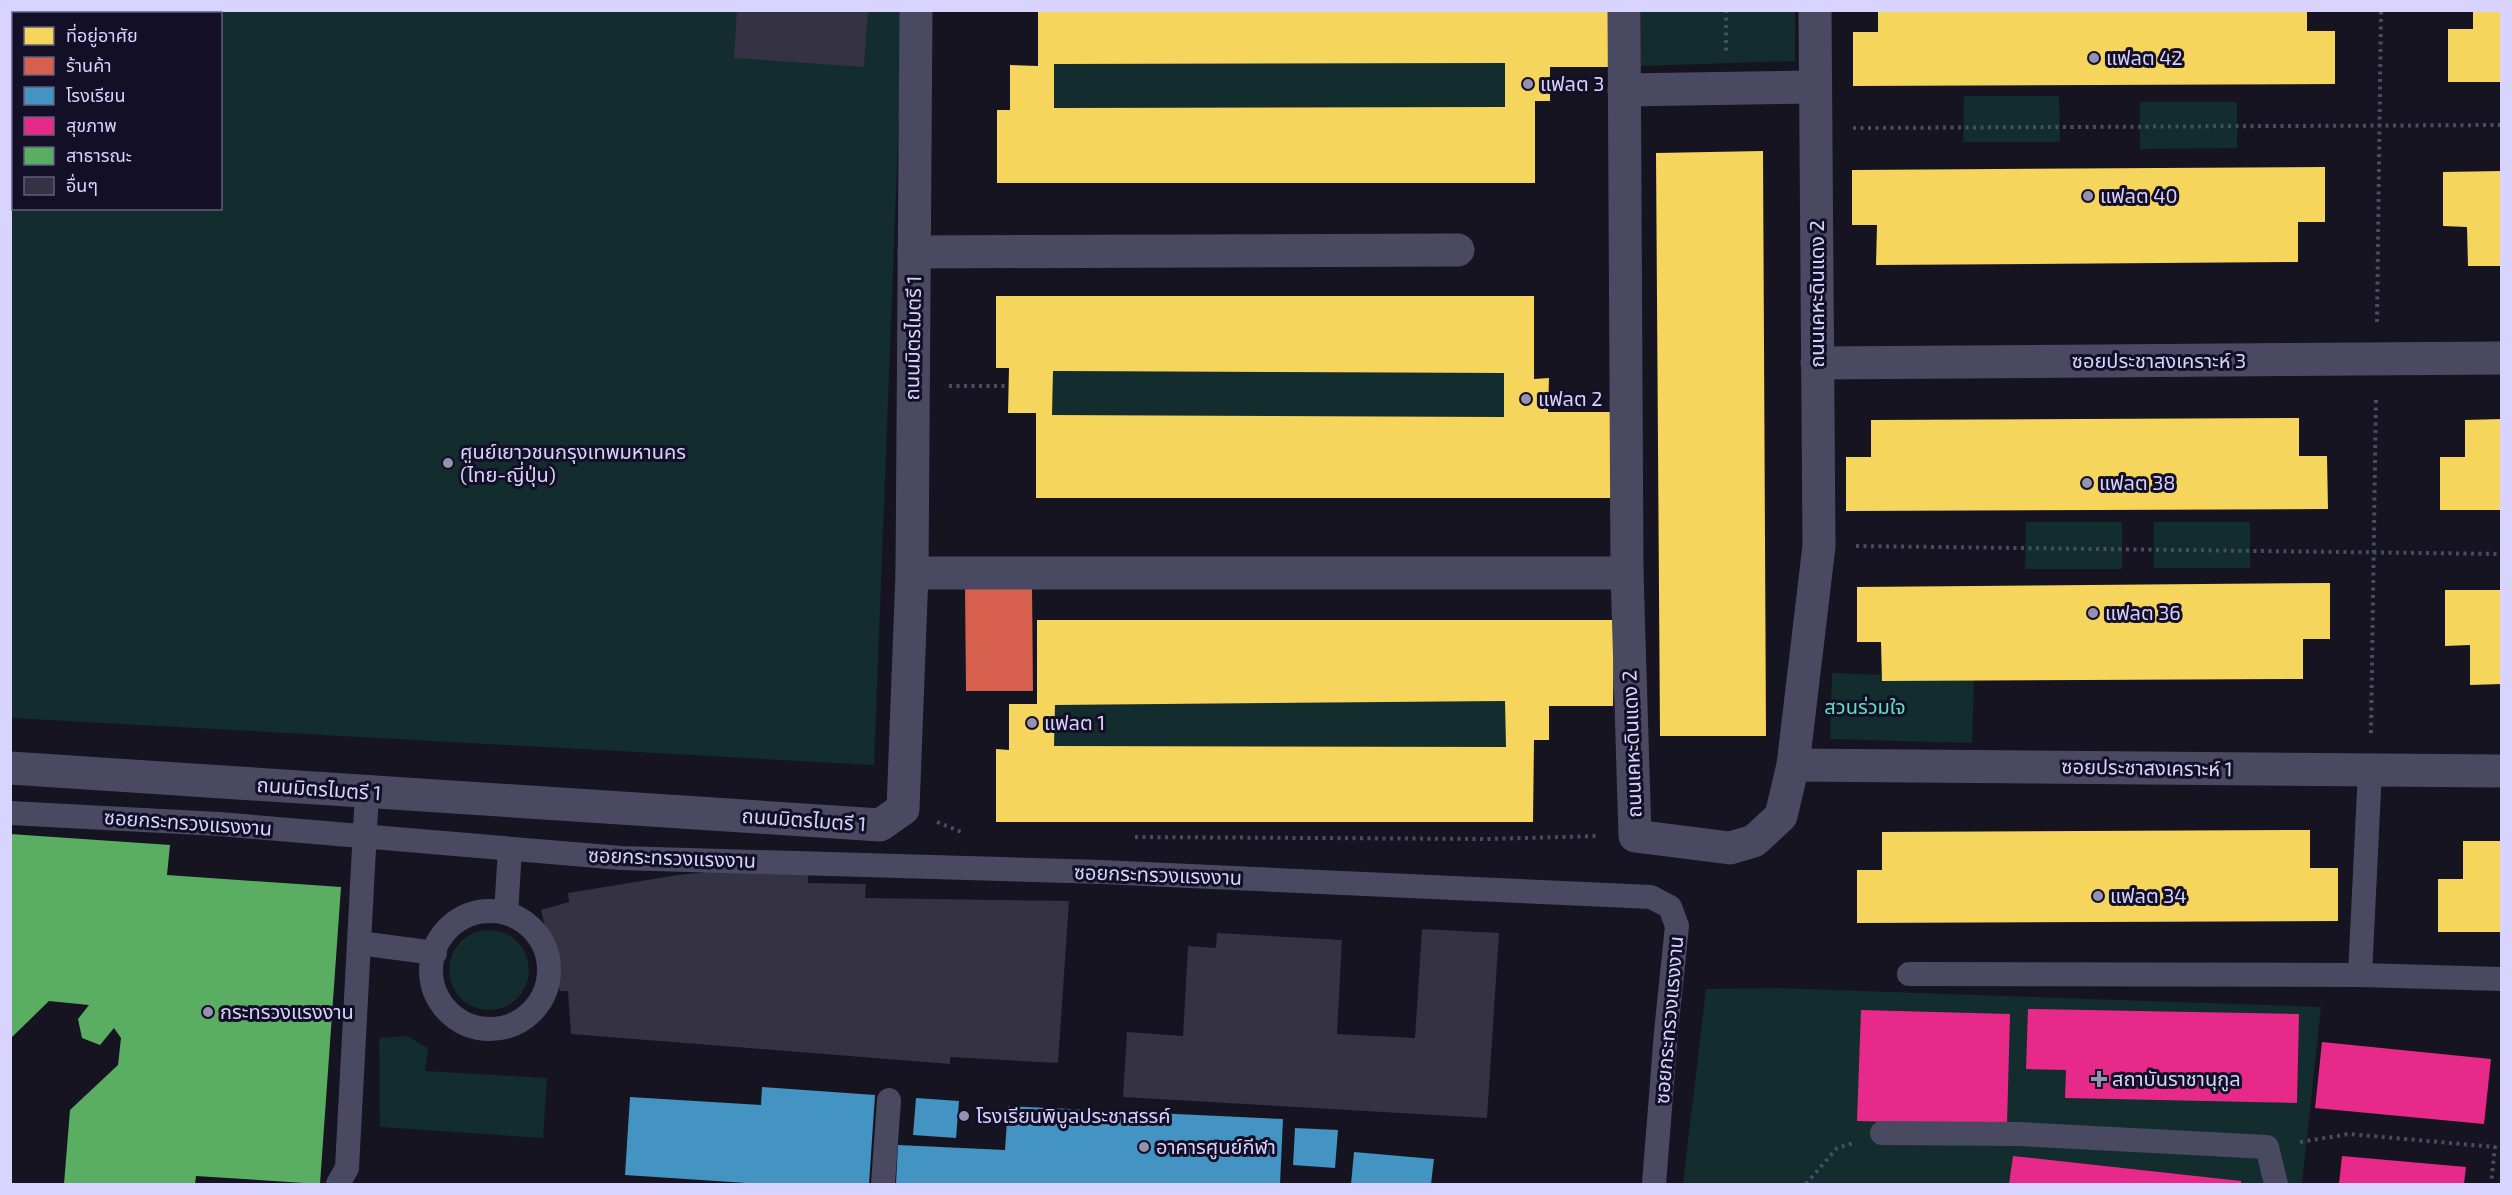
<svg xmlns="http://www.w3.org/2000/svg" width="2512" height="1195" font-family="'Exo 2','Noto Sans Thai',sans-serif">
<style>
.green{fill:#132c2d;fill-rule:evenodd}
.homes{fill:#f6d55c;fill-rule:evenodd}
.shops{fill:#d6604d}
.schools{fill:#4393c3}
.health{fill:#e7298a}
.public{fill:#5aae61}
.building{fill:#343243}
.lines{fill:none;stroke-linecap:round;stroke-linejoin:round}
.path{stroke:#44505f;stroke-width:4;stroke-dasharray:3 4.5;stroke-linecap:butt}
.service{stroke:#4a4962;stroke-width:24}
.minor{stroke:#4a4962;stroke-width:33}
.poi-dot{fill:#9591b1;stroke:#130f26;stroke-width:2}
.labels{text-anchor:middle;stroke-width:6;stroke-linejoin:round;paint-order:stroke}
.poi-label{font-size:20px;fill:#d9d4ff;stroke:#130f26;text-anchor:start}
.street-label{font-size:20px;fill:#d9d4ff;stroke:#130f26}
.park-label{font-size:20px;fill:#5fe0c0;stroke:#130f26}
</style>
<rect width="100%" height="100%" fill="#161421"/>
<g class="green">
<path d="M10,11H903L874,765L11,718ZM14,14H220V208H14Z"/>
<polygon points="1641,11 1795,11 1795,61 1641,66"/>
<polygon points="1505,63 1505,107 1054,108 1054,64"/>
<polygon points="1964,96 2059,96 2060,142 1963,142"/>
<polygon points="2140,102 2237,102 2237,148 2140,149"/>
<polygon points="1053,371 1504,373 1504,417 1052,415"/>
<polygon points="2026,522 2122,522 2122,569 2025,569"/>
<rect x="2154" y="522" width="96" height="46"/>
<polygon points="1832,673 1974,678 1972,743 1830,739"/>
<polygon points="1505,701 1506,747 1054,746 1055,705"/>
<circle cx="489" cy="970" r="40"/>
<polygon points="1777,988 2321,1007 2302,1184 1683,1184 1706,989"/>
<polygon points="407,1036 428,1048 425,1071 547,1078 543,1138 380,1127 379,1038"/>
</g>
<g class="homes">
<path d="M1038,10H1614V67H1550V101H1535V183H997V110H1010V65L1038,66ZM1505,63V107L1054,108V64Z"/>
<polygon points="1878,10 2307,10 2307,31 2335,31 2335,84 1853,86 1853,32 1878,32"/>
<polygon points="2473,10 2502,10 2502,82 2448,82 2448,29 2473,29"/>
<polygon points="1763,151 1766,736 1660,736 1656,153"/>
<polygon points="2325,167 2325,222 2298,222 2298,262 1876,265 1877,225 1852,225 1852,170"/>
<polygon points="2502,171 2502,266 2468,266 2467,227 2443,226 2443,172"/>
<path d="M996,296H1534V379L1549,378L1548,412H1612V498H1036V413H1008L1009,368H996ZM1053,371L1504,373V417L1052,415Z"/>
<polygon points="2299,418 2299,456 2327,456 2328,509 1846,511 1846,457 1871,457 1871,420"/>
<polygon points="2502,419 2502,510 2440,510 2440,457 2465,457 2465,420"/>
<polygon points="2330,583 2330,639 2303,639 2303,679 1882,681 1881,642 1857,642 1857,587"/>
<polygon points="2445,590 2502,590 2502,684 2470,685 2470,645 2445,646"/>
<path d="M1037,620H1614L1613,706H1549V740H1534L1533,822H996V749L1009,750V704H1037ZM1505,701L1506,747L1054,746L1055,705Z"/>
<polygon points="2310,830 2310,868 2338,868 2338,921 1857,923 1857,870 1882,870 1882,832"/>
<polygon points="2463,841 2502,841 2502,932 2438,932 2438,879 2463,879"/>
</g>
<polygon class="shops" points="965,586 1032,586 1033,691 966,691"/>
<g class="schools">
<polygon points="762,1087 875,1095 869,1184 762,1184 625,1175 630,1097 761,1105"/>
<polygon points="916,1098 959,1101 956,1138 913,1135"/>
<polygon points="1008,1106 1283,1119 1280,1184 896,1184 898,1145 1005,1150"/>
<polygon points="1295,1128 1338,1130 1335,1168 1293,1165"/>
<polygon points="1354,1152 1434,1159 1431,1184 1351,1184"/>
</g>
<g class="health">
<polygon points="2028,1009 2299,1014 2297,1103 2065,1098 2066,1070 2026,1069"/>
<polygon points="1861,1010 2010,1014 2007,1125 1857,1121"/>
<polygon points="2322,1042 2491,1059 2484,1124 2315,1108"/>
<polygon points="2013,1156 2241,1181 2241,1184 2009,1184"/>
<polygon points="2342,1156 2466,1167 2464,1184 2339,1184"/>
</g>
<polygon class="public" points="10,834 170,845 167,875 341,887 320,1184 196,1176 195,1184 64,1184 70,1110 118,1065 121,1038 114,1028 100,1045 82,1038 78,1019 89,1005 49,1001 10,1039"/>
<g class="building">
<polygon points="737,10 868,10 864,67 734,58"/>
<polygon points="729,870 808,870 808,883 866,884 865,898 1069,901 1058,1063 950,1057 950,1064 571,1034 568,991 560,991 541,910 569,902 568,893 678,875"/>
<polygon points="1422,929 1499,933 1487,1118 1123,1097 1127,1032 1183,1036 1188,946 1216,948 1217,933 1342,940 1337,1034 1415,1038"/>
</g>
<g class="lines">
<g class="path">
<polyline points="1726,10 1726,51"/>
<polyline points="1853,128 2502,125"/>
<polyline points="2377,322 2381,10"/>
<polyline points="949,386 1008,386"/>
<polyline points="1856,546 2502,554"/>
<polyline points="2371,733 2376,396"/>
<polyline points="937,822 964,833"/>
<polyline points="1135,837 1487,839 1599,836"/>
<polyline points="2300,1142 2349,1134 2495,1147 2491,1184"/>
<polyline points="1806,1184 1837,1148 1853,1143"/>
</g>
<g class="service">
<polyline points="10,813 219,824 621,858 1102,872 1651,897 1670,907 1677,926 1666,1032 1654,1184"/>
<circle cx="490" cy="970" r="59"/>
<polyline points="506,913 510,849"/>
<polyline points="359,943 435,953"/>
<polyline points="1909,974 2360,975 2502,979"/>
<polyline points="2360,975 2370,770"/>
<polyline points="1882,1133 2018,1134 2267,1147 2276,1184"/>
<polyline points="338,1184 347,1168 367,792"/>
<polyline points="883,1184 889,1100"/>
</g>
<g class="minor">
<polyline points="1624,10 1627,573 1635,836 1730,848 1754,841 1781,816 1793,765 1819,546 1815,10"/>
<polyline points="1624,90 1815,87"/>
<polyline points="914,252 1458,250"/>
<polyline points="1817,363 2502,358"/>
<polyline points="912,573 1627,573"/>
<polyline points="1793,765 2502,771"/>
<polyline points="10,768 880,825 903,809 912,573 916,10"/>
</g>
</g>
<g class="poi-dot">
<circle cx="2094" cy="58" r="6"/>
<circle cx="1528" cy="84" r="6"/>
<circle cx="2088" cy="196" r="6"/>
<circle cx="1526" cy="399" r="6"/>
<circle cx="448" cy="463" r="6"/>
<circle cx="2087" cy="483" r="6"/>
<circle cx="2093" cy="613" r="6"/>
<circle cx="1032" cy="723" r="6"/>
<circle cx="2098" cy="896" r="6"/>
<circle cx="208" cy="1012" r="6"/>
<path d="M2096 1070h6v6h6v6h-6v6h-6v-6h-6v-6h6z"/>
<circle cx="964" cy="1116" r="6"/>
<circle cx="1144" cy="1147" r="6"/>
</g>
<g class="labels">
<g class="poi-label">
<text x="2106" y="65">แฟลต 42</text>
<text x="1540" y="91">แฟลต 3</text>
<text x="2100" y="203">แฟลต 40</text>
<text x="1538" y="406">แฟลต 2</text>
<text x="460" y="459">ศูนย์เยาวชนกรุงเทพมหานคร<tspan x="460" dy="23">(ไทย-ญี่ปุ่น)</tspan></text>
<text x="2099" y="490">แฟลต 38</text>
<text x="2105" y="620">แฟลต 36</text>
<text x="1044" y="730">แฟลต 1</text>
<text x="2110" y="903">แฟลต 34</text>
<text x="220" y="1019">กระทรวงแรงงาน</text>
<text x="2112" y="1086">สถาบันราชานุกูล</text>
<text x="976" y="1123">โรงเรียนพิบูลประชาสรรค์</text>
<text x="1156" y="1154">อาคารศูนย์กีฬา</text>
</g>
<g class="street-label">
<text transform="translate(1817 294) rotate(-90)" y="7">ถนนเคหะดินแดง 2</text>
<text transform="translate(913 338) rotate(-89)" y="7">ถนนมิตรไมตรี 1</text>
<text x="2159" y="368">ซอยประชาสงเคราะห์ 3</text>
<text transform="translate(1632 744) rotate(-92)" y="7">ถนนเคหะดินแดง 2</text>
<text transform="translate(2147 768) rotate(1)" y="7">ซอยประชาสงเคราะห์ 1</text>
<text transform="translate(319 789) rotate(4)" y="7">ถนนมิตรไมตรี 1</text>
<text transform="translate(804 820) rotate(4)" y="7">ถนนมิตรไมตรี 1</text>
<text transform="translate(188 823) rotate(4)" y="7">ซอยกระทรวงแรงงาน</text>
<text transform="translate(672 858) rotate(2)" y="7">ซอยกระทรวงแรงงาน</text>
<text transform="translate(1158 875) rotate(2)" y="7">ซอยกระทรวงแรงงาน</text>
<text transform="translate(1669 1020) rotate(-85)" y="7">ซอยกระทรวงแรงงาน</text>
</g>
<g class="park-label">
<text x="1865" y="714">สวนร่วมใจ</text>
</g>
</g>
<rect width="2512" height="1195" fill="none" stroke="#d9d4ff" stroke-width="24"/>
<rect x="12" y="12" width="210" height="198" fill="#130f26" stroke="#625e7d" stroke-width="1.5"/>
<rect x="24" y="27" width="30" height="18" fill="#f6d55c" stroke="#625e7d" stroke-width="1.5"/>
<text x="66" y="42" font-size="18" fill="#d9d4ff">ที่อยู่อาศัย</text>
<rect x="24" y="57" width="30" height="18" fill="#d6604d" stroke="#625e7d" stroke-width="1.5"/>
<text x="66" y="72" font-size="18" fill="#d9d4ff">ร้านค้า</text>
<rect x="24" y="87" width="30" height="18" fill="#4393c3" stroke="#625e7d" stroke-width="1.5"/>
<text x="66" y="102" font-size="18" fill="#d9d4ff">โรงเรียน</text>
<rect x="24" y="117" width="30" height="18" fill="#e7298a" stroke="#625e7d" stroke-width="1.5"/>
<text x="66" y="132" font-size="18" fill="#d9d4ff">สุขภาพ</text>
<rect x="24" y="147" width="30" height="18" fill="#5aae61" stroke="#625e7d" stroke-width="1.5"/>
<text x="66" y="162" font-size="18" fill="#d9d4ff">สาธารณะ</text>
<rect x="24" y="177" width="30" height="18" fill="#343243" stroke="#625e7d" stroke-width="1.5"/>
<text x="66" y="192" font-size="18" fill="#d9d4ff">อื่นๆ</text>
</svg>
